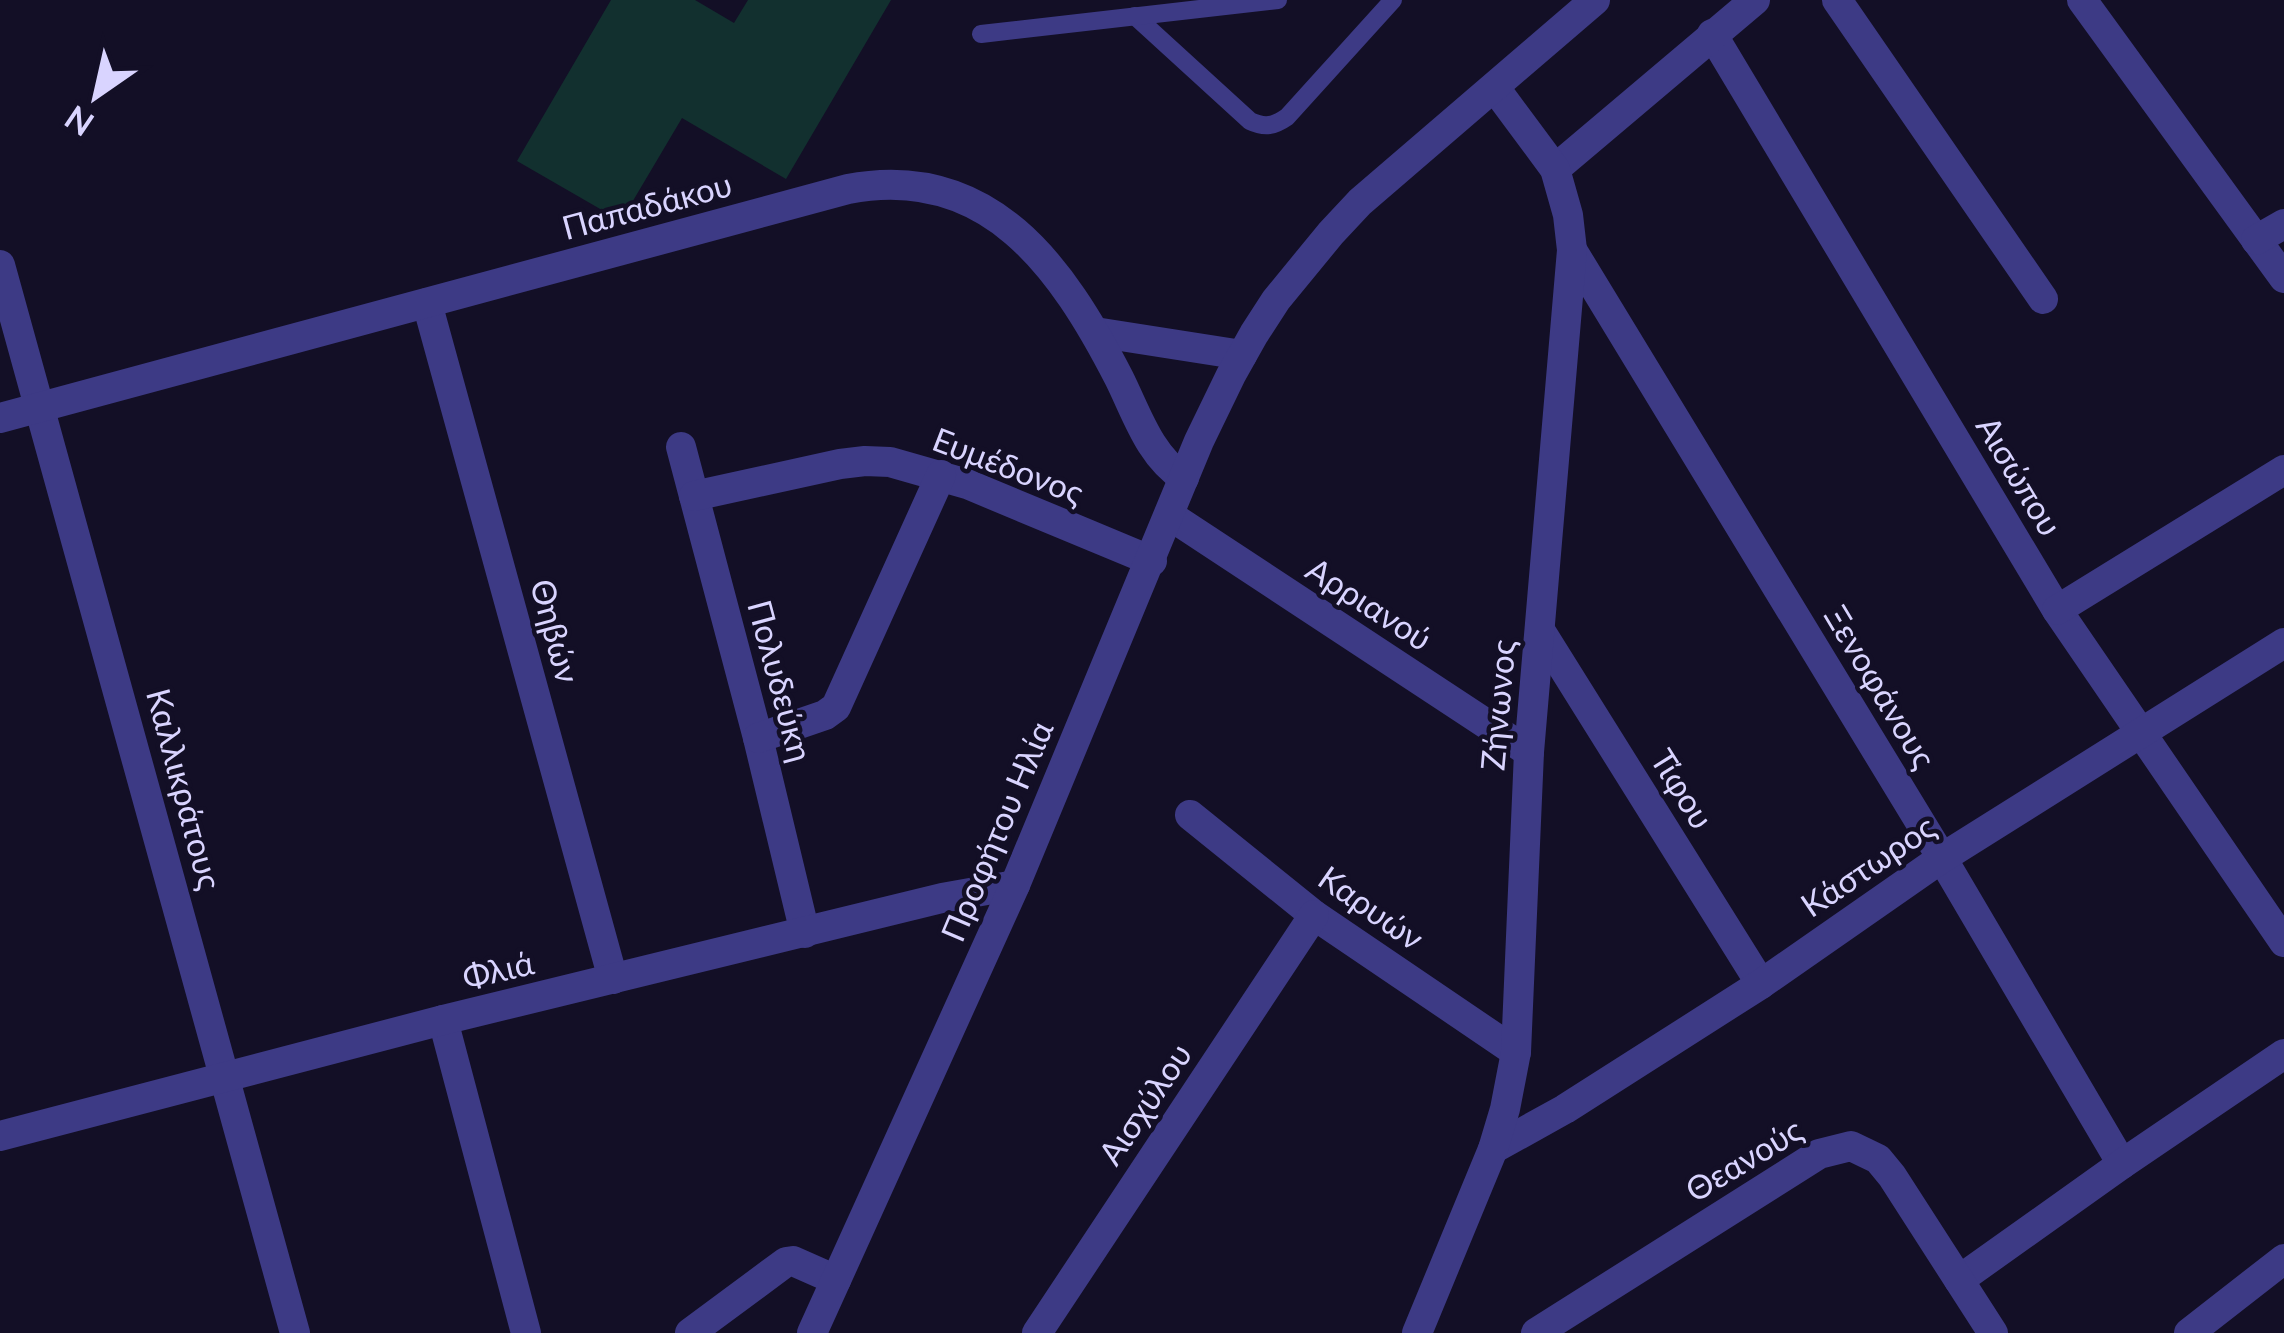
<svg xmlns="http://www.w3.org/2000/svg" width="2284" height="1333" font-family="Lato,sans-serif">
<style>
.green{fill:#12302f}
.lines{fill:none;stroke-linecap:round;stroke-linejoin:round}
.service{stroke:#3d3a85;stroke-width:18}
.minor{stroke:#3d3a85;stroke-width:30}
.tertiary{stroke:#3d3a85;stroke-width:30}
.labels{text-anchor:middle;stroke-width:9;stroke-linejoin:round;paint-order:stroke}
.street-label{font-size:33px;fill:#d9d4ff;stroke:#130f26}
</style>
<rect width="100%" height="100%" fill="#130f26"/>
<polygon class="green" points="611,0 695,0 734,23 748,0 891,0 786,179 682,118 621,221 517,161"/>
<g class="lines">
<g class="service">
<path d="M1135,16L1250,121C1265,128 1274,126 1287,117L1393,0"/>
<polyline points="981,34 1278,0"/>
</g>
<g class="minor">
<polyline points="1837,0 2043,299"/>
<polyline points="2082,0 2284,278"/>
<polyline points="1712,34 2057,610 2284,942"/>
<polyline points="1555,169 1755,0"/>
<polyline points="2256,240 2284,224"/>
<polyline points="1572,250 1942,858 2122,1164"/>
<polyline points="0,265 295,1333"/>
<polyline points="427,303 613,979"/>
<polyline points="1095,332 1242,355"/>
<polyline points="681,447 758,738 805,933"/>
<polyline points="694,496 840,464 865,461 890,462 967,484 1152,561"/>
<polyline points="1169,515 1529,752"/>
<polyline points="2057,610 2284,470"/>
<polyline points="1541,632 1761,984"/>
<polyline points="758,738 825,715 836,707 941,475"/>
<polyline points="1190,815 1314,915 1516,1052"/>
<polyline points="443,1020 526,1333"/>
<polyline points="0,1136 443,1020 942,898 1015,885"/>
<polyline points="1493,1149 1565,1109 1761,984 1942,858 2284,643"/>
<polyline points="1959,1280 2122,1164 2284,1054"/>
<polyline points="690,1333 786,1262 793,1261 836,1280"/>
<polyline points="1037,1333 1314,915"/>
<polyline points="1417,1333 1493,1149 1505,1109 1516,1052 1529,752 1572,250 1568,215 1555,169 1495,88"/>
<polyline points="1536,1333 1819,1154 1851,1146 1878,1159 1892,1176 1993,1333"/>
<polyline points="2189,1333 2284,1259"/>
</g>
<g class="tertiary">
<path d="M0,418L848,189C989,162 1062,267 1119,378C1137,414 1149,455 1184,478"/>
<polyline points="812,1333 1015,885 1199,441 1231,375 1254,334 1276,300 1331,233 1360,202 1595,0"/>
</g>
</g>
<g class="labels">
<g class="street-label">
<text transform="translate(647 206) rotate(-15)" y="12">Παπαδάκου</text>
<text transform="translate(1008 466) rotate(21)" y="12">Ευμέδονος</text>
<text transform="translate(2019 476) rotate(59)" y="12">Αισώπου</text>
<text transform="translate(1369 604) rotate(33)" y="12">Αρριανού</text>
<text transform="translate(555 631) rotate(75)" y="12">Θηβών</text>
<text transform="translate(780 681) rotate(75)" y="12">Πολυδεύκη</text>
<text transform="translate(1880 687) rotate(59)" y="12">Ξενοφάνους</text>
<text transform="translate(1498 705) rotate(-85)" y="12">Ζήνωνος</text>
<text transform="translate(184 789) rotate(75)" y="12">Καλλικράτους</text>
<text transform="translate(1682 789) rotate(58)" y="12">Τίφου</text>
<text transform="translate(997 831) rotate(-67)" y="12">Προφήτου Ηλία</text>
<text transform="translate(1868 866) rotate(-34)" y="12">Κάστωρος</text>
<text transform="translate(1371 908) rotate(35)" y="12">Καρυών</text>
<text transform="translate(498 970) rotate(-13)" y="12">Φλιά</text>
<text transform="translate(1145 1104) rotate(-56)" y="12">Αισχύλου</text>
<text transform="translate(1744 1160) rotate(-31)" y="12">Θεανούς</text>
</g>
</g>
<g transform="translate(96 96) rotate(214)" stroke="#130f26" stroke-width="9" paint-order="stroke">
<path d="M0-9L21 45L0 30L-21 45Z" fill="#d9d4ff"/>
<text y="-18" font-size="33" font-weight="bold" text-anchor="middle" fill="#d9d4ff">N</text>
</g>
</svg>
